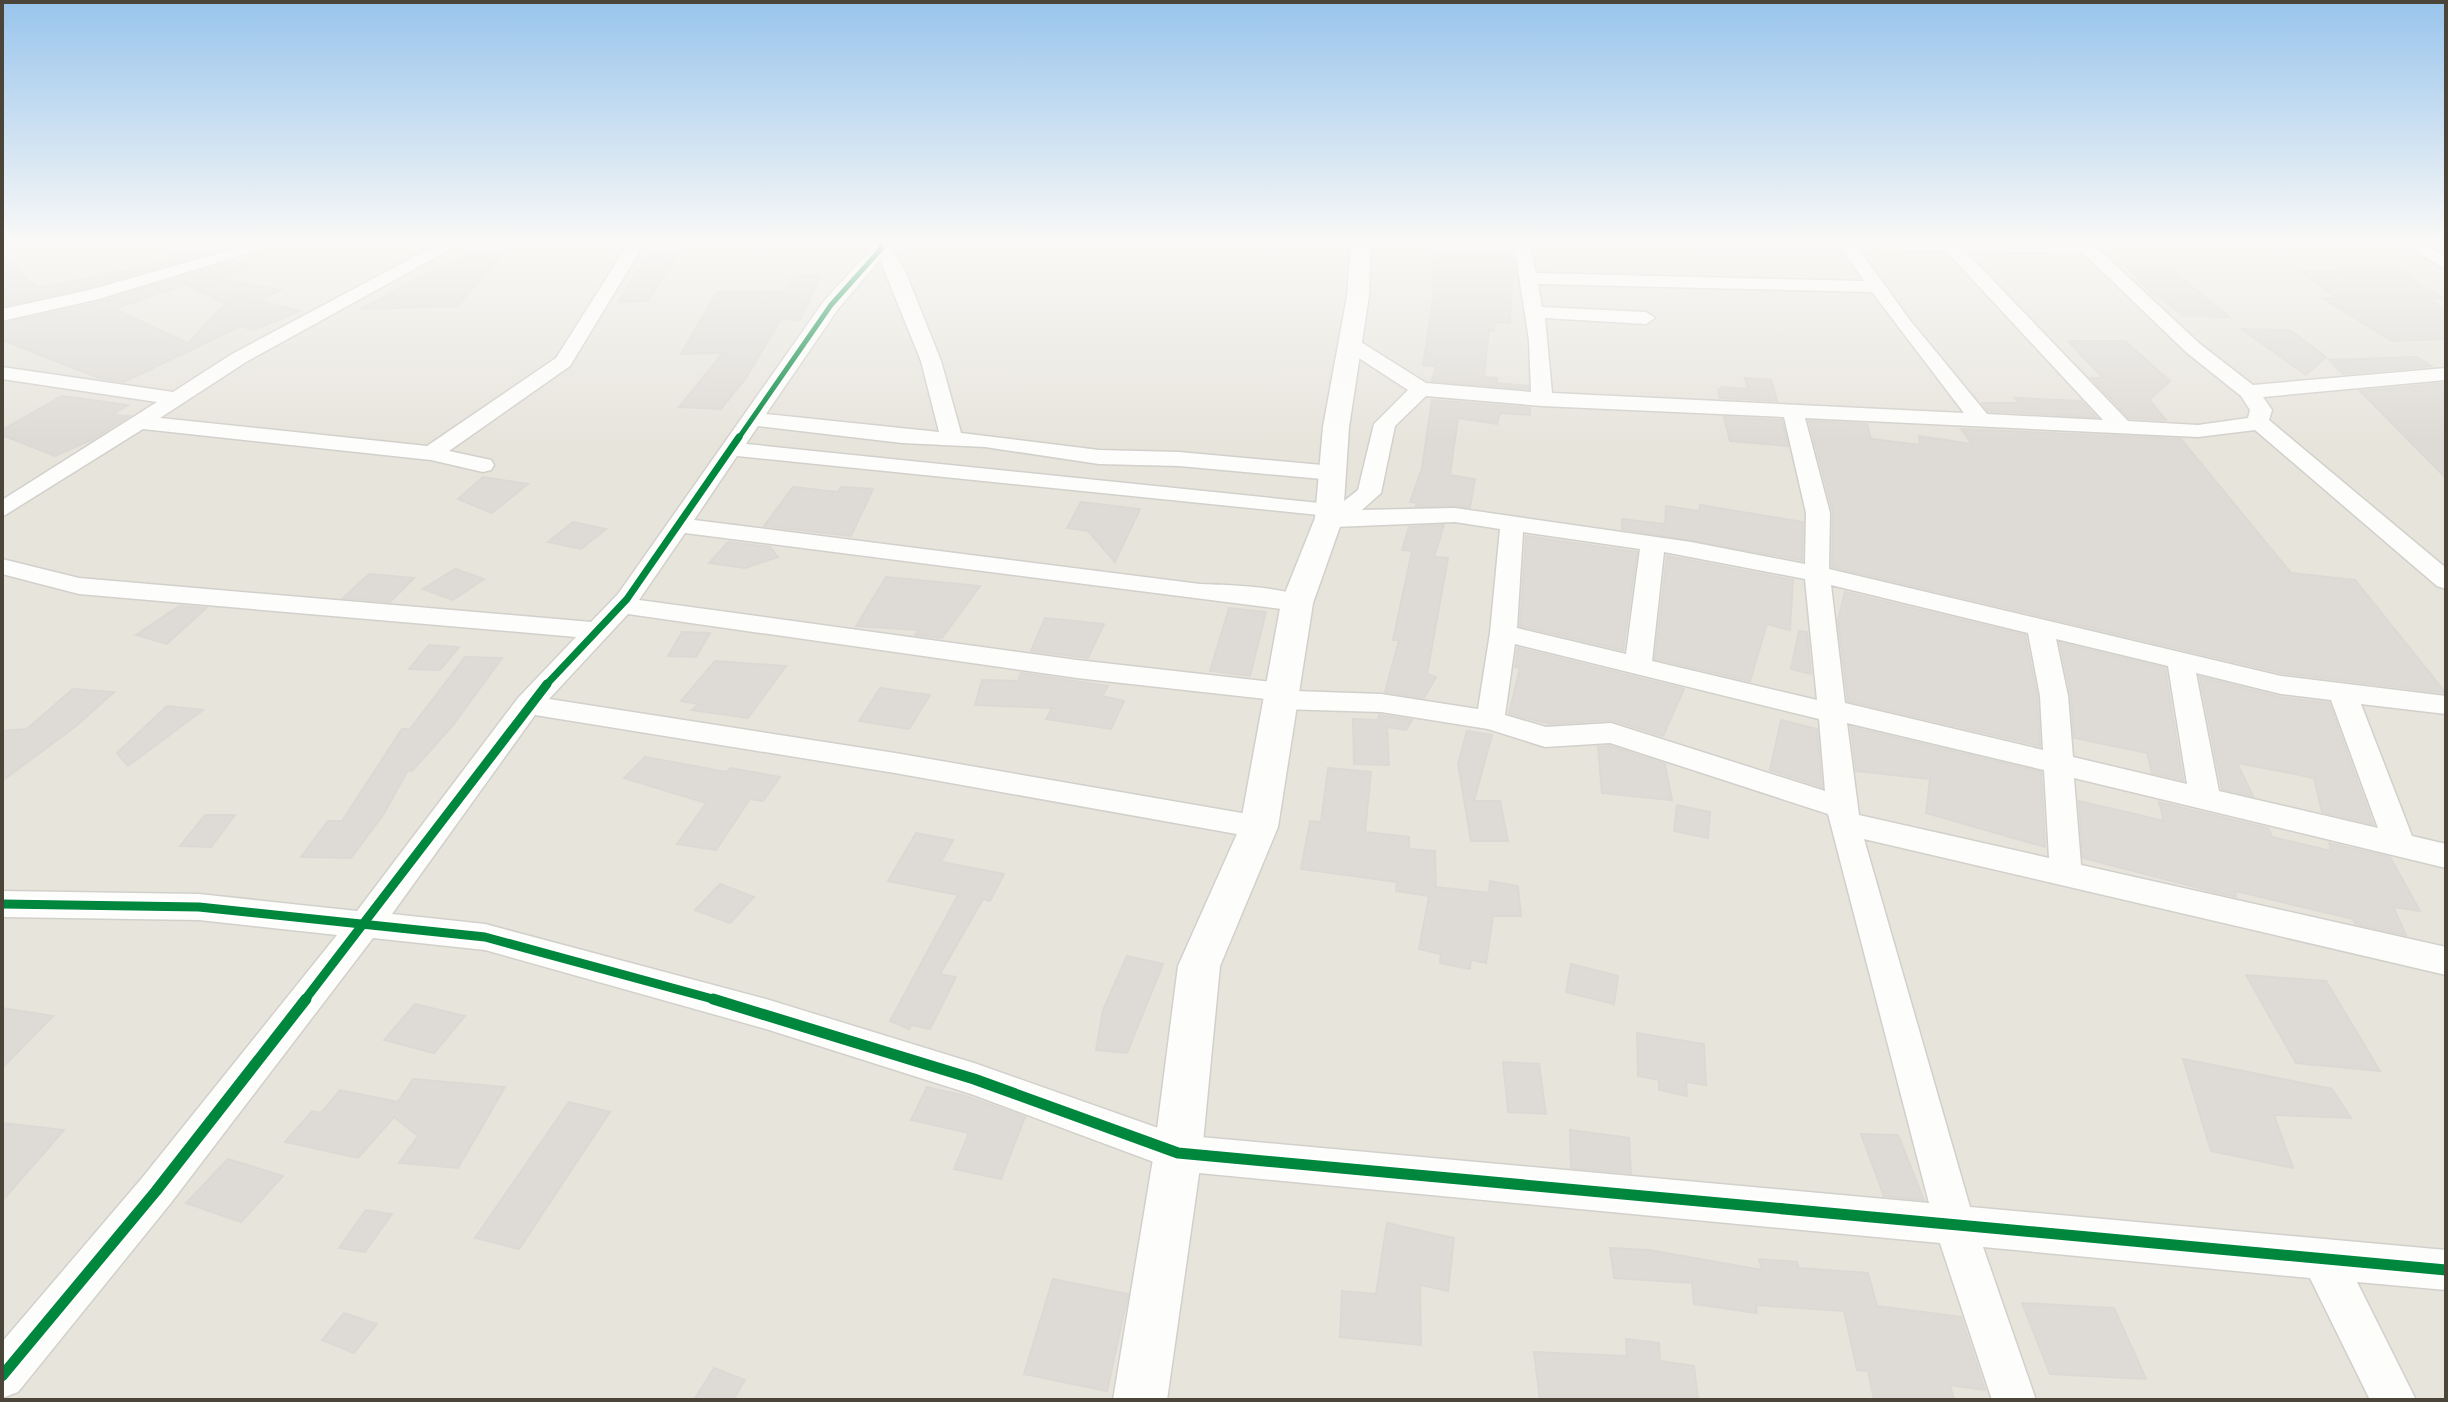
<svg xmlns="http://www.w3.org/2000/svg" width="2448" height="1402" font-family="Barlow,sans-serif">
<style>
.residential{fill:#e7e4dc}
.building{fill:#dedbd6;stroke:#dcd9d4;stroke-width:2;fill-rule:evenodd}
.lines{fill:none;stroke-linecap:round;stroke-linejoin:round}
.minor-casing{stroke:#d2d0cb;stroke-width:3}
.tertiary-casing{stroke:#d2d0cb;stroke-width:3}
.minor{fill:#fdfdfc;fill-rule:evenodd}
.tertiary{fill:#fdfdfc;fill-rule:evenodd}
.cycleway-far3-casing{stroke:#fff;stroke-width:8}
.cycleway-far2-casing{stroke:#fff;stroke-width:11}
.cycleway-far1-casing{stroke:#fff;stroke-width:14}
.cycleway-casing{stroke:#fff;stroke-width:16}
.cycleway-far3{stroke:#00873e;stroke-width:5}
.cycleway-far2{stroke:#00873e;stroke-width:7}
.cycleway-far1{stroke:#00873e;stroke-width:9}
.cycleway{stroke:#00873e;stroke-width:11}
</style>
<rect width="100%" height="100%" fill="#f4f2ee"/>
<rect class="residential" x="2" y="244" width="2444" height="1156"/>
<g class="building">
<polygon points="158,244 176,244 208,253 88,287 2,306 2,256 37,288 175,261"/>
<polygon points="653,244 685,244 648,301 619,302"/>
<polygon points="1433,244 1511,244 1516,277 1512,277 1510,323 1495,322 1494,331 1489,330 1484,377 1497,378 1496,383 1528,386 1528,389 1432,381 1436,366 1423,365 1433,298"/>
<polygon points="478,248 507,250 457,306 360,309"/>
<path d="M234,261L253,266L219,279L281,290L258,301L300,311L253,330L241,326L124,382L99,378L2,340V324L100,302ZM186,284L225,304L188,343L114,309Z"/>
<polygon points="2336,266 2398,270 2442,298 2427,298 2446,310 2446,339 2392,341 2322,298 2337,298 2300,271 2343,272"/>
<polygon points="2127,267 2170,268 2229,317 2183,316 2159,296 2154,296"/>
<polygon points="794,275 821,275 800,320 781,319 746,378 721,409 679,407 723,353 681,354 717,292 785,292"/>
<polygon points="2241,329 2290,330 2326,357 2306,375"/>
<polygon points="2068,341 2125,341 2170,381 2149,400 2166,420 2129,418 2091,378 2103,378"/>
<polygon points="2416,357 2431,366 2343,374 2329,360"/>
<polygon points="1745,378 1771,380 1777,401 1720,398 1718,390 1722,387 1748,389"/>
<polygon points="2446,383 2446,478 2360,391"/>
<polygon points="62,396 128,405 112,415 129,416 91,440 55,456 2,435 2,430"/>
<polygon points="2015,398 2081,401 2096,417 1988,411 1982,403 2019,403"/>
<polygon points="1432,400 1530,408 1530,415 1500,413 1497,424 1458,418 1450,475 1475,479 1470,507 1416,506 1417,503 1410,502 1422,468"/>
<polygon points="1724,417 1782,420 1788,446 1730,441"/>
<polygon points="1809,421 1867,424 1871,439 1920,445 1919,436 1972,444 1961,429 2181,439 2291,573 2355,580 2446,693 2282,673 1832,567 1833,512"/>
<polygon points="483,477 528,484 492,513 458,499"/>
<polygon points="793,487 838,492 841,487 873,489 851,536 764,526"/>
<polygon points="1081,502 1140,509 1115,562 1088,531 1067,528"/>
<polygon points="1700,505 1803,522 1802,560 1622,529 1622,519 1665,524 1666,506 1699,511"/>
<polygon points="573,522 606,529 581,549 548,542"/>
<polygon points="1444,525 1434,557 1448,558 1427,674 1436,677 1424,698 1385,692 1399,640 1393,640 1412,551 1402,550 1409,527"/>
<polygon points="1526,536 1637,552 1623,650 1520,626"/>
<polygon points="728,542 770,547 778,557 745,568 709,563"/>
<polygon points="1667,556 1793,580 1790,630 1767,624 1750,681 1655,659"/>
<polygon points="455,569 484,579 453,600 423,589"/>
<polygon points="369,574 414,578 390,602 343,598"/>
<polygon points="886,577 980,586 942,638 915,635 919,630 856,626"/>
<polygon points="1845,592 2025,635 2037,696 2040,746 1848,701 1838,620"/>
<polygon points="179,606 206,608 167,644 136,635"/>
<polygon points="1229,608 1266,612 1250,676 1210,671"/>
<polygon points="1045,618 1104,624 1088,658 1031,651"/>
<polygon points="1799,631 1807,632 1811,674 1791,669"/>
<polygon points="682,632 710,633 696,657 668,656"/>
<polygon points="2060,643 2165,668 2183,780 2152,773 2147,753 2074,738 2071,695"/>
<polygon points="429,645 459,647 440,670 409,669"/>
<polygon points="1518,648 1684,689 1663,736 1612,720 1551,724 1522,717 1509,713 1520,668 1515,667"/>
<polygon points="465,657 502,658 453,725 412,771 408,770 383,815 351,858 301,857 328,821 342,821 402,729 410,729"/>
<polygon points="715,661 786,666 748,718 692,710 699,704 681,701"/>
<polygon points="1021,673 1108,686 1102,696 1124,701 1111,729 1046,719 1052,708 975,705 982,680 1018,681"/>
<polygon points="2200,677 2280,697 2329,703 2373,824 2322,812 2314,778 2290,773 2237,763 2253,796 2222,789"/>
<polygon points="880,688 930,695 909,729 859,721"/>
<polygon points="73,689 114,692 76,726 2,781 2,731 27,729"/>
<polygon points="167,706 203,710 128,766 117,753"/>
<polygon points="1379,715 1412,720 1406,730 1387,727 1389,765 1354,764 1353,719 1378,720"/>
<polygon points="1781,720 1817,729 1822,787 1770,770"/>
<polygon points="1851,727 2041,772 2045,847 1926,813 1930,779 1856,771"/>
<polygon points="1467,731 1492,735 1474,801 1500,801 1508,841 1471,841 1458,764"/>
<polygon points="1610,746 1665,764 1672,800 1602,793 1598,747"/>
<polygon points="645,757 727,772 730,768 780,777 763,801 750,799 716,850 677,844 706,803 624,778"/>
<polygon points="1328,768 1371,772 1365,832 1409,837 1409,849 1435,851 1436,887 1489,893 1490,881 1518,886 1521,916 1493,916 1486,963 1471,960 1470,969 1440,963 1441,954 1419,949 1429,896 1396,891 1397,882 1301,869 1310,821 1321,822"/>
<polygon points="2079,801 2164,821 2159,802 2268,828 2272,837 2331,851 2329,843 2390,857 2420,911 2393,907 2406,935 2355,924 2353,919 2235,891 2236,897 2203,889 2083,858"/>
<polygon points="1677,805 1710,812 1708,838 1674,831"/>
<polygon points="205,815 235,815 211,847 180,846"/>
<polygon points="916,833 953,840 941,862 1004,874 990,901 983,899 940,974 956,977 930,1029 911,1025 909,1029 890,1021 958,895 888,881"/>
<polygon points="720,884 754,897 730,923 695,910"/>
<polygon points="1127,956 1163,964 1127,1053 1096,1050 1103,1010"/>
<polygon points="1571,964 1618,976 1614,1004 1566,992"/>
<polygon points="2246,975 2326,981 2380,1071 2296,1063"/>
<polygon points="415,1004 465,1016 434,1053 384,1040"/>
<polygon points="2,1008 53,1016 2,1068"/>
<polygon points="1637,1033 1704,1044 1706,1085 1686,1082 1687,1096 1659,1090 1659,1080 1638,1076"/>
<polygon points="2183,1059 2332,1089 2351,1118 2274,1115 2293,1168 2211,1151"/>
<polygon points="1503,1062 1539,1064 1546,1114 1508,1112"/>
<polygon points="413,1079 505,1087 458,1168 399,1163 418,1136 394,1117 358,1158 285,1142 312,1111 321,1113 340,1090 398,1102"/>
<polygon points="927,1087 966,1096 1025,1117 1001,1179 954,1169 969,1133 911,1120"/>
<polygon points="569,1102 610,1112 519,1249 475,1238"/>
<polygon points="2,1123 64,1130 2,1201"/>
<polygon points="1570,1130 1629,1138 1631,1173 1571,1168"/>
<polygon points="1861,1134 1898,1135 1924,1200 1884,1196"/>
<polygon points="228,1159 283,1176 241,1222 186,1203"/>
<polygon points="366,1210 392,1214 365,1252 339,1248"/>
<polygon points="1387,1223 1454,1238 1448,1291 1420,1285 1421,1345 1340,1337 1342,1291 1376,1294"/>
<polygon points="1610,1248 1649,1250 1762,1270 1759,1259 1797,1262 1799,1268 1868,1273 1877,1306 1961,1317 1985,1390 1950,1385 1954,1400 1874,1400 1868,1371 1857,1370 1844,1311 1756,1305 1757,1313 1694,1304 1692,1283 1614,1278"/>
<polygon points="1053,1279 1128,1294 1107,1391 1024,1374"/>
<polygon points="2022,1303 2114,1308 2146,1379 2050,1374"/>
<polygon points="344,1313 377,1324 354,1353 322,1340"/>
<polygon points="1626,1339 1659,1343 1660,1361 1694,1366 1698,1400 1540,1400 1534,1352 1627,1356"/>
<polygon points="714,1368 745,1380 733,1400 694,1400"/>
</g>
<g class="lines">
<defs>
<g id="minor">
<polygon points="252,244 279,244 99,299 2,321 2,309 89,290"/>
<polygon points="438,244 460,244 246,362 160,418 427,446 556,358 628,244 644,244 570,366 449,451 491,460 494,465 491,470 483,472 431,460 143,429 2,517 2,500 157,402 2,379 2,367 173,392 232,354"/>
<path d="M872,244H888L904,268L941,361L961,433L1099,450L1179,452L1333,466L1344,473L1333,480L1179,466L1099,464L985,447L902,443L758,426L746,444L1339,505L1358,490L1374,424L1408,390L1342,347L1339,343L1342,339H1356L1426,383L1531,392L1529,340L1514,244H1530L1536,273L1864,281L1842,249H1706L1697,244H2093L2200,344L2253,385L2446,368V380L2263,397L2272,410L2269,420L2446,568V589L2437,586L2255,430L2198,437L1805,418L1830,513L1829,569L2281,676L2446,696V714L2361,704L2412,836L2446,844V868L2074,778L2081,865L2446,947V975L1864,839L1970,1207L2446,1250V1290L2357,1282L2416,1400H2370L2310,1278L1983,1247L2036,1400H1992L1940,1243L1178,1171L971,1094L766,1029L485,950L373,938L170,1204L18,1392L2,1398V1342L142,1178L337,935L199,920L2,917V891L199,894L357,911L518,698L576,637L79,594L2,574V559L79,578L591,622L618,594L824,301L872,248ZM1859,249L1946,251L2103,420L1987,414L1909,319ZM1965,251L2083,253L2186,352L2241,396L2250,410L2248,418L2198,425L2128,421ZM880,260L921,361L939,432L766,414L838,309ZM1538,284L1872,292L1964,413L1552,393L1545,318L1646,324L1655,318L1646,312L1542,307ZM1426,396L1542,406L1784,417L1806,513L1805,564L1691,542L1455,508L1362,510L1381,493L1395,426ZM737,456L1319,515L1321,523L1335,527L1455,522L1500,529L1490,633L1478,709L1381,694L1294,691L1291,686L1281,683L1077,660L639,600L685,533L1297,611L1310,603C1298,586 1221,585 1200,584L694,520ZM1523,532L1640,549L1626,654L1517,628ZM1664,552L1805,579L1817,700L1652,661ZM1831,585L2028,633L2040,696L2043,750L1845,703ZM628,614L1077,678L1266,699L1270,706L1280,709L1381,712L1488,729L1545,747L1610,743L1828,814L1929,1203L1178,1135L974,1063L766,999L485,924L392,914L535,715L895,773L1259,838L1270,835L1275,827L1270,819L1259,816L895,753L549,699ZM2056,639L2168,666L2187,784L2073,757L2068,696ZM1515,644L1819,719L1825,791L1611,723L1546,727L1505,715ZM2196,673L2281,694L2331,700L2378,828L2219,791ZM1847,723L2044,770L2049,858L1859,815Z"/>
<polygon points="2404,244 2425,244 2446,257 2446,270"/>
</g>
<polygon id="tertiary" points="1351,244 1371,244 1369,296 1349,427 1343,518 1313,603 1278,827 1220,966 1202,1153 1167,1400 1113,1400 1154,1153 1178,966 1240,827 1281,603 1315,518 1323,427 1347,296"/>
</defs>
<use href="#minor" class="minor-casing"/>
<use href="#tertiary" class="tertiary-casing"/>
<use href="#minor" class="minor"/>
<use href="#tertiary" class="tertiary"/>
<defs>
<polyline id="cycleway-far3" points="738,439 831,305 881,249 880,244"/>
<polyline id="cycleway-far2" points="545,686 627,599 739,437"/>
<g id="cycleway-far1">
<polyline points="2,904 199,907 485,937 720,1001"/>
<polyline points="304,1001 547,684"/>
</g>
<g id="cycleway">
<polyline points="713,999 974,1079 1178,1153 2446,1270"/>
<polyline points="2,1376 156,1191 306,999"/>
</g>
</defs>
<use href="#cycleway-far3" class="cycleway-far3-casing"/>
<use href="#cycleway-far2" class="cycleway-far2-casing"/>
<use href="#cycleway-far1" class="cycleway-far1-casing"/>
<use href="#cycleway" class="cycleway-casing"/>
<use href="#cycleway-far3" class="cycleway-far3"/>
<use href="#cycleway-far2" class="cycleway-far2"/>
<use href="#cycleway-far1" class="cycleway-far1"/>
<use href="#cycleway" class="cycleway"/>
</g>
<linearGradient id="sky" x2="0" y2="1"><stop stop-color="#98c4ec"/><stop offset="0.55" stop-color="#faf9f7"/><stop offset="1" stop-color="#faf9f7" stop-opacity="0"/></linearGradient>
<rect width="2448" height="440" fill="url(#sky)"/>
<rect width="2448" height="1402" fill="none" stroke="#4b4439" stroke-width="8"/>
</svg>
